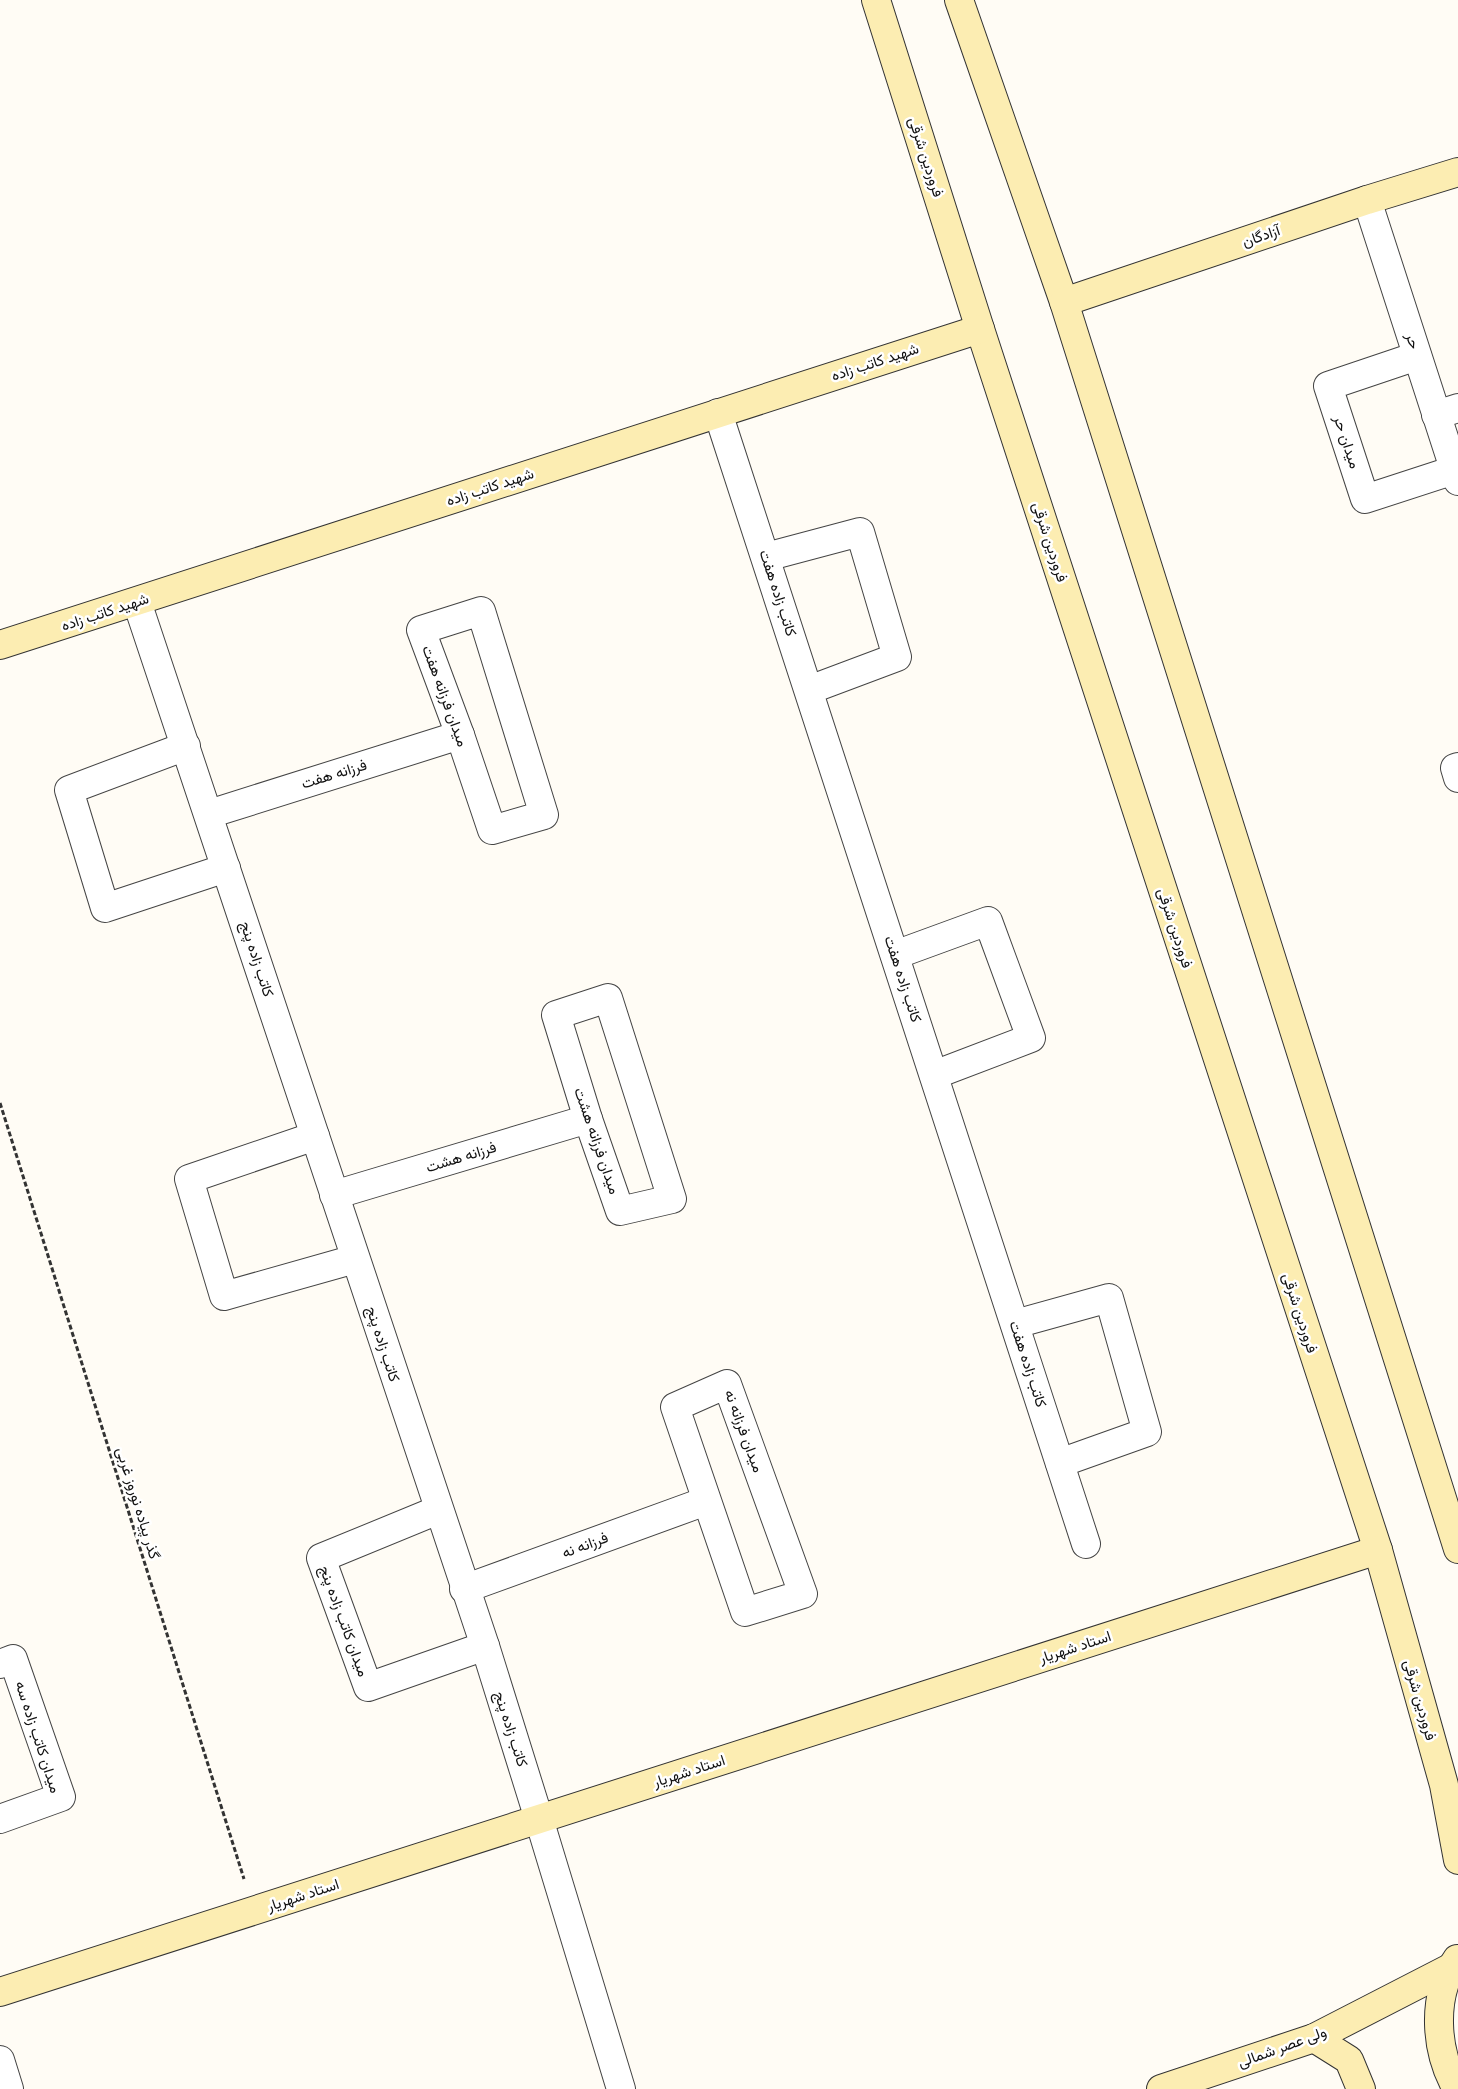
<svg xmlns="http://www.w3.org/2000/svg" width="1458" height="2089" font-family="'Playfair Display',Vazirmatn,serif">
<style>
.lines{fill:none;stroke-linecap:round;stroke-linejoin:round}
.street-casing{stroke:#444;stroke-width:30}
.secondary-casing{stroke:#333;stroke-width:30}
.path{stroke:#333;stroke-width:3;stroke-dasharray:5 2.5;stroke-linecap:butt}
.street{stroke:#fff;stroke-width:28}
.secondary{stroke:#fcedb2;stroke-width:28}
.labels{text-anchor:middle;stroke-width:5;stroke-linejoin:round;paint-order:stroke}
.street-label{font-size:15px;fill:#111;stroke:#fff}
</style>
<rect width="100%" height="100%" fill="#fffcf5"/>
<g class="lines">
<defs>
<g id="street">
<polyline points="1367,200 1458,481"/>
<polyline points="1417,356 1328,386 1365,499 1454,470"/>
<polyline points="718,413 1086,1544"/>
<polyline points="1436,415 1458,408"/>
<polyline points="766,557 860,532 897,657 809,690"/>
<polyline points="137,602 485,1646 539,1819 621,2089"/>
<polygon points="481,611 544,815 492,830 460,735 421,630"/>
<polyline points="186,746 69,790 105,908 226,868"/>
<polyline points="1458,767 1455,768 1458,778"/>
<polyline points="209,814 460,735"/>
<polyline points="895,955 988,921 1031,1038 934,1075"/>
<polygon points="608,998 672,1199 620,1211 588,1119 556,1015"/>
<polyline points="315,1136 189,1179 224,1296 355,1259"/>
<polyline points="334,1195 588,1119"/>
<polyline points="1015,1324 1109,1298 1147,1432 1060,1463"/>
<polygon points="727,1384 803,1594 745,1612 675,1407"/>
<polyline points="438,1510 321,1558 368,1687 485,1646"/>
<polyline points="464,1589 706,1501"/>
<polyline points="0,1664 13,1659 61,1797 0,1819"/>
<polyline points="0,2060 9,2089"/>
</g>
<g id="secondary">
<polyline points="876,0 980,329 1378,1550 1444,1785 1458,1860"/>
<polyline points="959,0 1064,302 1458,1549"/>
<polyline points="1064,302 1367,200 1458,172"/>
<polyline points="0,645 980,329"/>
<path d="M1457,1959C1431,1996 1435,2051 1457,2089"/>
<polyline points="0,1992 1378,1550"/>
<polyline points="1314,2038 1349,2060 1361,2089"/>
<polyline points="1161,2089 1314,2038 1452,1967"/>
</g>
</defs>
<use href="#street" class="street-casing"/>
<use href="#secondary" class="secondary-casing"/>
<polyline class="path" points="0,1103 244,1879"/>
<use href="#street" class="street"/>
<use href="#secondary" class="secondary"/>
</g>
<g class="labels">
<g class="street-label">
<text transform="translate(926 157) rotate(72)" y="5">فروردین شرقی</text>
<text transform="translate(1261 236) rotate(-19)" y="5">آزادگان</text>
<text transform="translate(1413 341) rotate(72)" y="5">حر</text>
<text transform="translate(875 362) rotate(-18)" y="5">شهید کاتب زاده</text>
<text transform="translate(1347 442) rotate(72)" y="5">میدان حر</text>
<text transform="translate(490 487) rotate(-18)" y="5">شهید کاتب زاده</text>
<text transform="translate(1050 542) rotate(72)" y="5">فروردین شرقی</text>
<text transform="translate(778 593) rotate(72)" y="5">کاتب زاده هفت</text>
<text transform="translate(105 612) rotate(-18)" y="5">شهید کاتب زاده</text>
<text transform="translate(445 696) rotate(70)" y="5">میدان فرزانه هفت</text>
<text transform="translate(334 774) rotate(-17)" y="5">فرزانه هفت</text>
<text transform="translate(1175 928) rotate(72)" y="5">فروردین شرقی</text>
<text transform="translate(257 959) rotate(72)" y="5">کاتب زاده پنج</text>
<text transform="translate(903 979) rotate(72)" y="5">کاتب زاده هفت</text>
<text transform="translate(597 1141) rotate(71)" y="5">میدان فرزانه هشت</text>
<text transform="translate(461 1157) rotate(-17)" y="5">فرزانه هشت</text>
<text transform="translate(1300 1313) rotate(72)" y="5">فروردین شرقی</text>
<text transform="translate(383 1344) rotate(72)" y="5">کاتب زاده پنج</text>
<text transform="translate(1028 1364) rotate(72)" y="5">کاتب زاده هفت</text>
<text transform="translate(744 1431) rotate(70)" y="5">میدان فرزانه نه</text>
<text transform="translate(138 1503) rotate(73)" y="5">گذر پیاده نوروز غربی</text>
<text transform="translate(585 1545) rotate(-20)" y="5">فرزانه نه</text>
<text transform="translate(344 1621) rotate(70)" y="5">میدان کاتب زاده پنج</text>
<text transform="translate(1075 1647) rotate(-18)" y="5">استاد شهریار</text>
<text transform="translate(1420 1700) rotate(74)" y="5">فروردین شرقی</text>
<text transform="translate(511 1729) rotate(72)" y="5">کاتب زاده پنج</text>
<text transform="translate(38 1737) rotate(72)" y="5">میدان کاتب زاده سه</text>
<text transform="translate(689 1771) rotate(-18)" y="5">استاد شهریار</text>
<text transform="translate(303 1895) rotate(-18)" y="5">استاد شهریار</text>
<text transform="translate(1282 2047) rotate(-20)" y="5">ولی عصر شمالی</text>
</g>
</g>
</svg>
